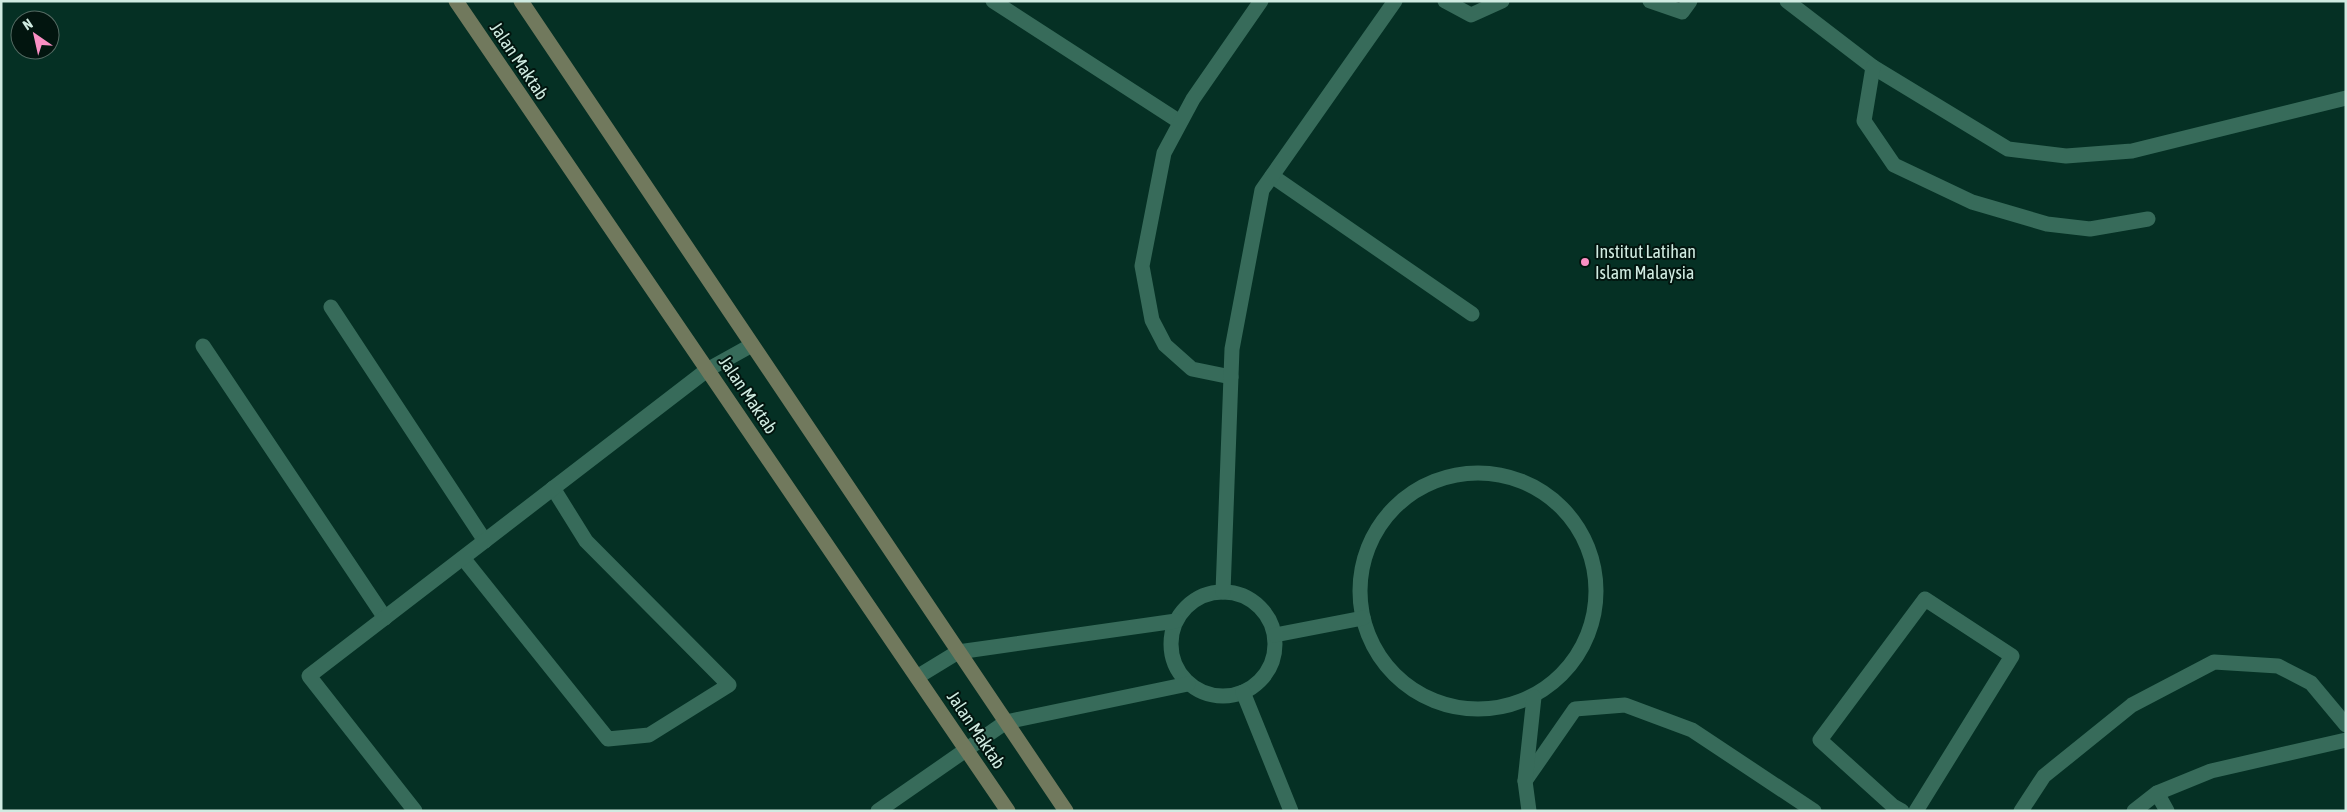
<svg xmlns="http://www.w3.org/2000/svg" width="2347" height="812" font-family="'Asap Condensed',sans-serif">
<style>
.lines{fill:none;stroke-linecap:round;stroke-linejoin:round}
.lane{stroke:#376b5a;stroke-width:15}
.street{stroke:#376b5a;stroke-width:15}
.secondary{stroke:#71795d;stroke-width:15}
.poi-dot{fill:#fb8fc4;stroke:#02150f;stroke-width:2}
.labels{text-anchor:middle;stroke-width:4;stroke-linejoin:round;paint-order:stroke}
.street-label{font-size:18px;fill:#d0ebe1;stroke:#02150f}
.poi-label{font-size:18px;fill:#d0ebe1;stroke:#02150f;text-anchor:start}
</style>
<rect width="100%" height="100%" fill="#053024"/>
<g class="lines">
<g class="lane">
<polyline points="993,1 1180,122"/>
<polyline points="1445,1 1471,15 1502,1"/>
<polyline points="1650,1 1682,12 1690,1"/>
<polyline points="1787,1 1873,67 2008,149 2066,156 2132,151 2346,98"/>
<polyline points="1873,67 1864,121 1894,165 1972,202 2047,224 2090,229 2148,219"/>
<polyline points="1272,176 1472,314"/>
<polyline points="331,307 485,541"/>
<polyline points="203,346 385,618"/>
<polyline points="1231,377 1192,369 1165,345 1152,320 1142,266 1164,153 1193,99 1261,1"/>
<circle cx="1478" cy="591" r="118"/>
<polyline points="463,558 608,739 649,735 729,685 586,541 553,488"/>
<circle cx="1223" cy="644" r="52"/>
<polyline points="1223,592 1232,349 1262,190 1395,1"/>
<polyline points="1275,635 1363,618"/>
<polyline points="917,677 958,652 1176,621"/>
<polyline points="1243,692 1291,811"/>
<polyline points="1006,722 1188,684"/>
<polyline points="1525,781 1575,709 1625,705 1692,730 1814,811"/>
<polyline points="2157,793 2167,811"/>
<polyline points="415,811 309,676 707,370 752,345"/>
<polyline points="1529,811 1525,781 1534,697"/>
<polyline points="1902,811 1893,806 1820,740 1925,599 2012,656 1916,811"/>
<polyline points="2021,811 2044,776 2132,705 2214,662 2278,666 2311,683 2346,725"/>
<polyline points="2134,811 2157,793 2211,771 2346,740"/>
</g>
<polyline class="street" points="878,811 1006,722"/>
<g class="secondary">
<polyline points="456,1 1008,811"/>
<polyline points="521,1 1066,811"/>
</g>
</g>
<circle class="poi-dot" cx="1585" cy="262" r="5"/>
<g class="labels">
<g class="street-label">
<text transform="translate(519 61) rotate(56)" y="6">Jalan Maktab</text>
<text transform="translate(748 395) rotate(56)" y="6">Jalan Maktab</text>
<text transform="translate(976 730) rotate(56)" y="6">Jalan Maktab</text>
</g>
<g class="poi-label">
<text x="1595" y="258">Institut Latihan<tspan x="1595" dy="21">Islam Malaysia</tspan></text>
</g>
</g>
<rect width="2347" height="812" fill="none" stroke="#d0ebe1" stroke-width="5"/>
<g transform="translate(35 35) rotate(326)"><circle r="24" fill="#02150f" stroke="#546b63"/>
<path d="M0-4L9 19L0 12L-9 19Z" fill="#fb8fc4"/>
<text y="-8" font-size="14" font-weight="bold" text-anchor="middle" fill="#d0ebe1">N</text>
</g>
</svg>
